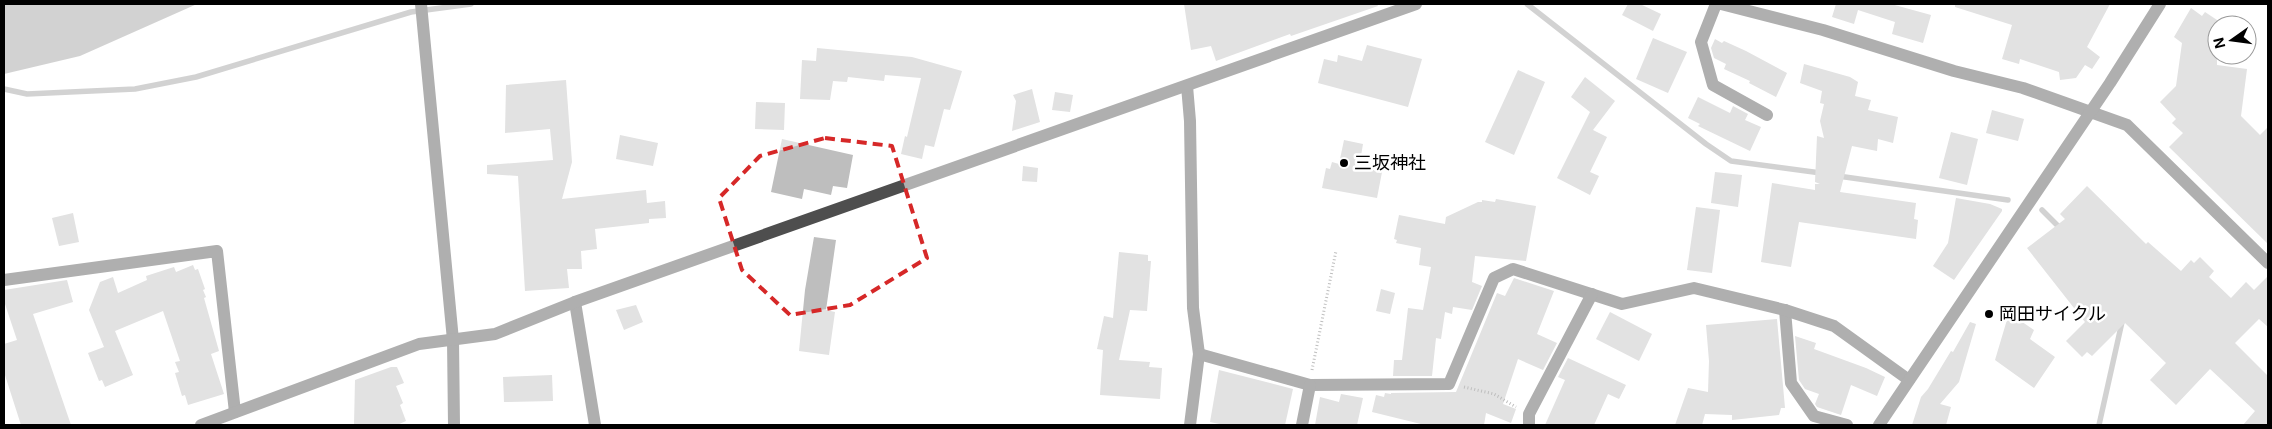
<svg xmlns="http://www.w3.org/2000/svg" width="2272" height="429" font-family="Inter,'Noto Sans JP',sans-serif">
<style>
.water{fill:#9c9c9c}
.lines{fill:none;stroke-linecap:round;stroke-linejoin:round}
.stream{stroke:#9c9c9c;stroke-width:5.5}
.building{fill:#bebebe}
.path{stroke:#707070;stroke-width:3;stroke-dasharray:1 2.5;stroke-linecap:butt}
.minor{stroke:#4e4e4e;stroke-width:12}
.marked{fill:none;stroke:#d62828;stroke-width:4;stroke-dasharray:10 6;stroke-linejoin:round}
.poi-dot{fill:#000;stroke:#fff;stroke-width:2}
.labels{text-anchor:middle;stroke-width:5;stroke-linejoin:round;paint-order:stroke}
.poi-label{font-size:18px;fill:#000;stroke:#fff;text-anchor:start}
</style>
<rect width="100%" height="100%" fill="#fff"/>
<polygon class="water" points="4,4 197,4 80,56 4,74"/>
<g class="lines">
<g class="stream">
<polyline points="1527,4 1706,144 1731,161 1821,173"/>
<polyline points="4,89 27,94 135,89 196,77 411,12 471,4"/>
<polyline points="1838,176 2008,200"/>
<polyline points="2042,210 2062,230"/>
<polyline points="2099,425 2122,322"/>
</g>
</g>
<g class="building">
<polygon points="1184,4 1377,4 1378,6 1291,36 1290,34 1216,61 1211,46 1191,50"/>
<polygon points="1628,4 1640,4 1661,14 1653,31 1622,15"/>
<polygon points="1836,4 1891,4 1931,15 1923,43 1892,34 1895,22 1858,10 1854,24 1832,17"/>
<polygon points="1955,4 2110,4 2087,47 2100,57 2092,69 2085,65 2076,78 2060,80 2059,72 2020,59 2019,64 2002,59 2012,25 1955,7"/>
<polygon points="2191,8 2202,16 2205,12 2217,20 2217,65 2247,69 2241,116 2260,135 2268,127 2268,244 2169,147 2183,133 2172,123 2176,119 2160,102 2176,86 2182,43 2174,37"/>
<polygon points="1653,38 1687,52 1668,93 1636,79"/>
<polygon points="1715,39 1722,43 1724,41 1746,51 1787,73 1776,97 1749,83 1750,81 1724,69 1726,64 1714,58 1711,48"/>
<polygon points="1367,45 1422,59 1408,107 1318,83 1324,59 1337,62 1338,55 1362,61"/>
<polygon points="817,48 912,57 962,71 950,110 944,109 934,147 925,145 922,159 901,154 905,136 907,137 921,78 885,75 884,81 848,77 847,82 833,81 830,100 800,99 802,60 816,61"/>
<polygon points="1804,64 1850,77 1858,82 1855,96 1871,100 1868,110 1898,117 1893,143 1878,139 1877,151 1852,146 1840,192 1916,203 1914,219 1918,220 1916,239 1799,222 1791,267 1761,262 1772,183 1815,190 1815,184 1820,184 1815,182 1817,136 1824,138 1820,121 1824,104 1820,103 1822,91 1800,83"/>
<polygon points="1518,70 1545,82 1514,155 1485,142"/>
<polygon points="1585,77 1615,101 1593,130 1607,137 1590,172 1599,176 1590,195 1557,178 1590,112 1571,97"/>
<polygon points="566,80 572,162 562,199 646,190 647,203 665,201 666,218 649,219 649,223 595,229 597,249 581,251 582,269 567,269 569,288 525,291 518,176 487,174 487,165 553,160 550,129 505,133 506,85"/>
<polygon points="1032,89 1040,122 1012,131 1016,101 1013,95"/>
<polygon points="1055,92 1073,95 1070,112 1052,110"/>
<polygon points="1698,97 1730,113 1733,106 1748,114 1745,120 1761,127 1750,151 1698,126 1700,124 1688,118"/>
<polygon points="756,102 785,103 784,130 755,129"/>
<polygon points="1992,110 2024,119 2018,141 1986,133"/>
<polygon points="1951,132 1978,139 1967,185 1939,178"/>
<polygon points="620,135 658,143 653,166 616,159"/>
<polygon points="782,139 853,155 847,188 833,186 831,195 804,189 802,199 771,192"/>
<polygon points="1344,140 1363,144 1360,162 1383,167 1377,198 1322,188 1326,168 1330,169 1332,162 1339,164"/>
<polygon points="1023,166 1038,168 1037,182 1022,181"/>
<polygon points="1715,172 1742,175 1738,207 1711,203"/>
<polygon points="2087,186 2146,244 2148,242 2181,271 2191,260 2194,263 2200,257 2214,271 2209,277 2231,298 2246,282 2254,290 2268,276 2268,327 2259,319 2235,343 2268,376 2268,425 2243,425 2255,411 2210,369 2176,405 2150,380 2166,363 2125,323 2092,356 2087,352 2082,357 2066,341 2085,322 2027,248 2065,219 2060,214"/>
<polygon points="1956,198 1990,204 2002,209 2002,211 1954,280 1933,266 1948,243"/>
<polygon points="1496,199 1536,206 1526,261 1475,256 1472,282 1482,286 1472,310 1453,307 1452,314 1445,312 1441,339 1436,338 1432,376 1393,376 1394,360 1402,360 1408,308 1423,310 1431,267 1419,265 1421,248 1396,243 1397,240 1394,239 1399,215 1445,224 1446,217 1478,202 1482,202 1482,200 1495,202"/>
<polygon points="1696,207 1720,210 1712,273 1687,270"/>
<polygon points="73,213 79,242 59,246 52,218"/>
<polygon points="814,237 836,240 826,310 835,312 829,355 799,351 805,290"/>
<polygon points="1119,252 1148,255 1148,261 1151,261 1147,311 1130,310 1119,360 1150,362 1149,367 1162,368 1160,399 1100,395 1103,350 1097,349 1104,316 1113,318"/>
<polygon points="193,265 195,270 198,269 205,289 203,290 206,297 204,298 219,351 211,354 224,394 188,405 185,395 182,396 175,373 179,372 175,362 180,361 163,311 115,331 133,375 105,387 102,380 99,381 88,353 104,347 89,310 100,282 113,277 118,293 147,280 146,276 174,267 176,272"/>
<polygon points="1514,278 1554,291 1537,334 1557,343 1543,370 1518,359 1503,404 1516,409 1511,423 1486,413 1484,425 1425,425 1372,412 1376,395 1384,397 1385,393 1391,394 1391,393 1456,392 1497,293 1505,296"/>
<polygon points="67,280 73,302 33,314 71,425 21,425 4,372 4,344 17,340 4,301 4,290"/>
<polygon points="1381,289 1395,293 1390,314 1376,311"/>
<polygon points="636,305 643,322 624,330 616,310"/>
<polygon points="1610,312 1652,334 1639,361 1596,339"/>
<polygon points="2009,313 2034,330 2030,339 2055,357 2034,388 1995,360"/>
<polygon points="1777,319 1785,408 1781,408 1779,415 1732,420 1732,415 1705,414 1702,425 1675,425 1688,388 1708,392 1709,361 1706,325"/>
<polygon points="1970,322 1976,324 1959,382 1940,404 1951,407 1946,425 1912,425 1921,397 1928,389 1951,351 1953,352"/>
<polygon points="1795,336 1816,343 1814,349 1866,368 1885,377 1877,396 1851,385 1841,415 1817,407 1815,404 1819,394 1805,389 1799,380"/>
<polygon points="1568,358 1626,385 1619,399 1608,394 1594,425 1545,425 1565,380 1558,377"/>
<polygon points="391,367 397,367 404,383 396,386 403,403 400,405 406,421 397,425 354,425 355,380"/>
<polygon points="1219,370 1293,389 1285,425 1224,425 1210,422"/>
<polygon points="552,375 553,401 504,402 503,377"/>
<polygon points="1341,394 1363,398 1357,425 1315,425 1320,397 1339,402"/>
</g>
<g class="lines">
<g class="path">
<polyline points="1312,370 1336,251"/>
<polyline points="1464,387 1494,394 1516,407"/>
</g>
<g class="minor">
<polyline points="421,4 453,340 454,425"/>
<polyline points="1716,4 1701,42 1713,85 1767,115"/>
<polyline points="1721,4 1823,30 1954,71 2023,88 2127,125 2268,263"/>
<polyline points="1187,86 1190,121 1193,308 1199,354 1190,425"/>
<polyline points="4,280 217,251 235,412"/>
<polyline points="575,302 595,425"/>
<polyline points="1785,310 1791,383 1814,416 1847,425"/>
<polyline points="1199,354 1310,385 1449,384 1494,278 1513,269 1622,304 1694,288 1785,310 1834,326 1909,380"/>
<polyline points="201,425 419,344 495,334 575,302 1416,4"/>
<polyline points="1302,425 1310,385"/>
<polyline points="1529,425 1529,414 1592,294"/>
<polyline points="1879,425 2110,83 2160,4"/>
</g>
</g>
<path d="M0 0H2272V429H0ZM825,138L892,146L927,258L850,305L790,315L742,270L719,198L760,156Z" fill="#fff" fill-opacity=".55" fill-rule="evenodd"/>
<path class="marked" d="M825,138L892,146L927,258L850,305L790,315L742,270L719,198L760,156Z"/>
<g class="poi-dot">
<circle cx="1344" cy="163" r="5"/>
<circle cx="1989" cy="314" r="5"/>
</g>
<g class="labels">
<g class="poi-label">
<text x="1354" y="169">三坂神社</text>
<text x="1999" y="320">岡田サイクル</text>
</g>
</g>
<rect width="2272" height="429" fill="none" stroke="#000000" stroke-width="10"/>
<g transform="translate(2232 40) rotate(256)"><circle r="24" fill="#ffffff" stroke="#999999"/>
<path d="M0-4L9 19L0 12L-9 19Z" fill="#000000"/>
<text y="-8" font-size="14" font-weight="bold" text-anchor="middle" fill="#000000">N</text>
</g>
</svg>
